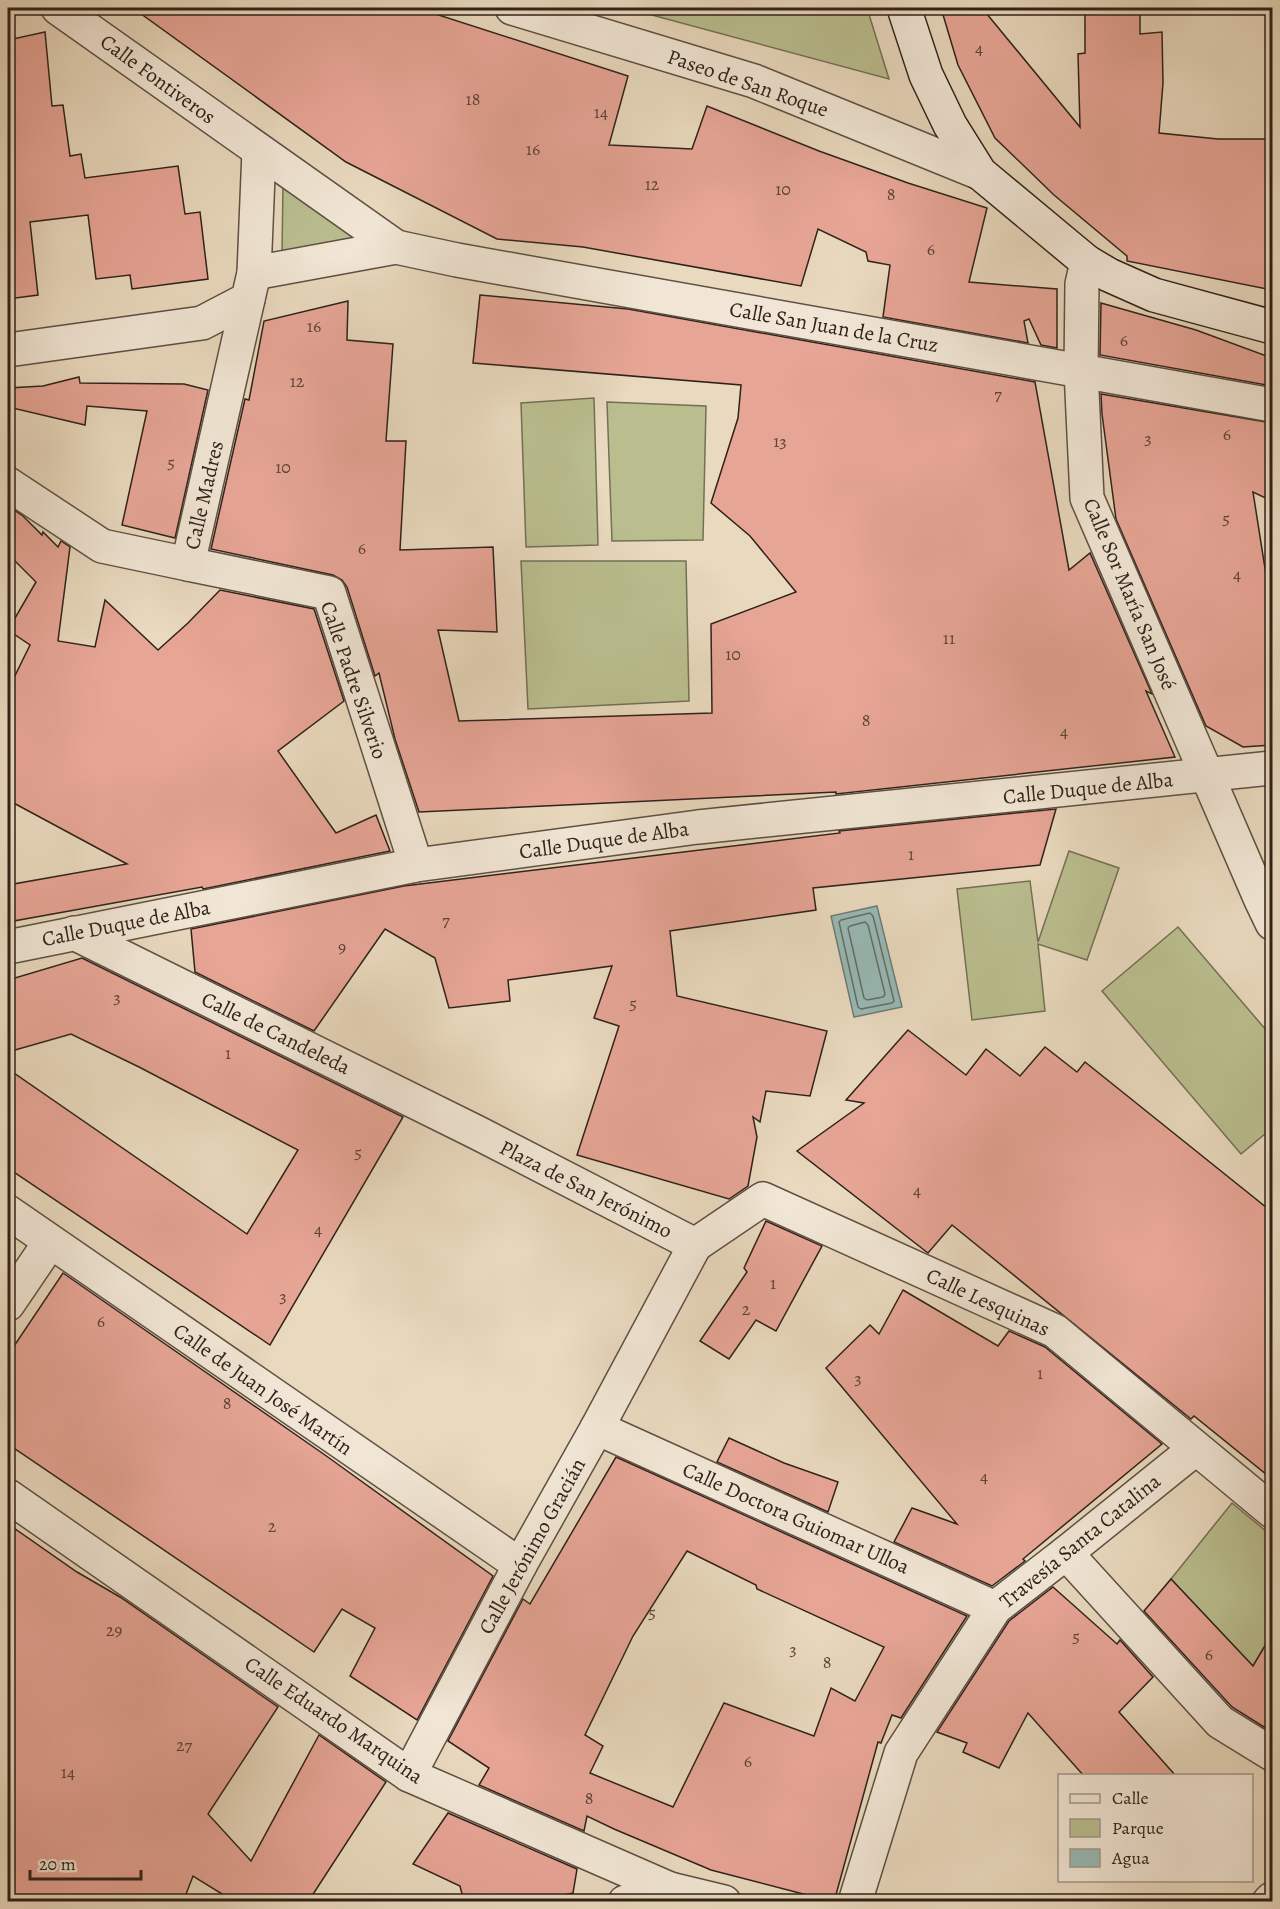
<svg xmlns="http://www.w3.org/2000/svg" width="1280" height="1909" font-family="Alegreya,serif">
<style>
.green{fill:#babe8f;stroke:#747055;stroke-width:1.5}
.water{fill:#98bab6;stroke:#6e7d78;stroke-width:1.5}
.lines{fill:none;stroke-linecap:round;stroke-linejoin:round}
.shore{stroke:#646e68;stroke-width:1.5}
.building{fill:#e7a596;stroke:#2f221b;stroke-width:1.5;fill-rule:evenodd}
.street-casing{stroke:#5e5044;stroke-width:36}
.secondary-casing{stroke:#2f221b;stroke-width:36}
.street{stroke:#f1e6d5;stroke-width:33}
.secondary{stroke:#f1e6d5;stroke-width:33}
.labels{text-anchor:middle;stroke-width:5;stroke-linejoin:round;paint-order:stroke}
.number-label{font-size:18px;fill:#5d433a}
.street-label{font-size:21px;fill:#2f221b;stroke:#f1e6d5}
</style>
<rect width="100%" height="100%" fill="#e9d9be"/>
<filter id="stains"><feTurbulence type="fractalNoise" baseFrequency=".00333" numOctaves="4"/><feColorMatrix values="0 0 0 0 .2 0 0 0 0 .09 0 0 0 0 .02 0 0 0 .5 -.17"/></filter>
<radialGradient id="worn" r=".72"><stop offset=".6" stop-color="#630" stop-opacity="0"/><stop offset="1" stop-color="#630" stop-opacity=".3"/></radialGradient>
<g class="green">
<polygon points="626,8 867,8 889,79"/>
<polygon points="283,185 363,243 282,253"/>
<polygon points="594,398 598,545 526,547 521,403"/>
<polygon points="607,402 706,406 703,540 612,541"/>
<polygon points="521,561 686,561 689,701 528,709"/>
<polygon points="1069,851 1119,868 1087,960 1038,944 1045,1011 972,1020 957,889 1030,881 1038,942"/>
<polygon points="1178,927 1272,1037 1272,1128 1241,1154 1102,991"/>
<polygon points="1232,1503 1272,1536 1272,1634 1253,1666 1171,1579"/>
</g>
<polygon class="water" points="877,906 902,1007 854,1017 831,916"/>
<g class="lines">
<g class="shore">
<polygon points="870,913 873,916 894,1001 892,1003 861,1009 858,1007 839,922 841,920"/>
<polygon points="865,922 868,925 885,994 883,997 867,1000 864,998 848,928 850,926"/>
</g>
</g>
<g class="building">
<polygon points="133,8 417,8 628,76 609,145 692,149 707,106 819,151 908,183 987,208 969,282 1057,289 1057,348 1041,345 1029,319 1024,321 1028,343 883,317 890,265 868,261 866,252 818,229 801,286 583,247 497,239 346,162"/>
<polygon points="941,8 982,8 1080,127 1078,54 1085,53 1085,8 1140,8 1140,34 1162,32 1163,83 1159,133 1218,139 1272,139 1272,290 1127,261 1127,256 1054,195 995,138 958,65"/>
<polygon points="45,32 52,106 63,105 70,156 81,154 85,178 178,166 185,214 200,212 208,279 132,289 130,275 96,279 88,215 30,222 38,295 8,299 8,40"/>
<polygon points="480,295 628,309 1035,382 1069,570 1090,553 1152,694 1146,691 1175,757 836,794 836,792 419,812 395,739 379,673 375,676 347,587 342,580 333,575 211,549 245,399 249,400 264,321 348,301 347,340 393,344 386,441 406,441 400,550 493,547 497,632 438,630 459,721 712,713 711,624 796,592 750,536 711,503 738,418 741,385 473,363"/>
<polygon points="1101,303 1196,330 1272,358 1272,386 1100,355"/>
<polygon points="79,377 80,383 184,384 208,390 175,538 122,525 147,411 87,406 85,425 8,407 8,388 43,386"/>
<polygon points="1101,394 1272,423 1272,501 1253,492 1272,613 1272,745 1243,747 1206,726 1116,519 1102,414"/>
<polygon points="8,506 23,516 42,535 43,532 58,547 61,541 70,547 58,641 95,647 105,600 158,650 188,623 220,590 314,609 344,701 278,751 336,833 376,815 390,851 203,889 202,887 8,922 8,885 127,864 8,800 8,690 30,645 8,630 36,582 8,554"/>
<polygon points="1056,809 1040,865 813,888 816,910 670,931 677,996 827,1031 810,1096 766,1091 760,1122 753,1117 757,1137 748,1186 729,1199 577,1155 619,1026 594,1018 612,966 508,980 510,1001 449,1008 435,958 385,929 314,1031 195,972 191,929 404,886 840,833 839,831"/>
<polygon points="82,958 403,1117 270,1345 8,1168 8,1069 247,1234 298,1150 139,1067 71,1034 8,1052 8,980"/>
<polygon points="908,1030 966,1075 986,1049 1020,1076 1045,1047 1077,1072 1085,1062 1272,1212 1272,1479 1194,1416 1191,1419 952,1225 928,1253 797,1151 864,1103 846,1100"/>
<polygon points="766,1221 822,1246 776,1331 756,1320 729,1359 700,1341 747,1272 744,1268"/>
<polygon points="63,1273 325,1455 493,1576 417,1720 350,1676 375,1628 342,1609 314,1652 8,1444 8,1355"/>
<polygon points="903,1290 998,1346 1009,1331 1045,1347 1162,1444 1023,1559 1025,1561 992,1586 894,1542 912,1508 957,1524 826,1368 870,1325 879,1334"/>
<polygon points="729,1438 784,1463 838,1482 828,1512 717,1462"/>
<path d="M616,1457L967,1616L901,1718L892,1715L881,1743L878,1742L834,1902L711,1870L614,1829L587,1816L584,1831L479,1785L489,1768L448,1741L523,1599L530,1604ZM687,1551L756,1585L757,1589L884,1647L855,1701L831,1688L814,1736L724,1703L673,1807L590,1773L603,1746L585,1735L633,1636Z"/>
<polygon points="8,1524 77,1572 120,1597 278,1707 208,1814 251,1861 319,1735 386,1782 308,1902 235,1902 193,1876 183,1902 8,1902"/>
<polygon points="1171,1579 1253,1666 1272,1634 1272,1732 1232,1707 1144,1611"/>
<polygon points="1053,1587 1117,1644 1120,1640 1153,1677 1119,1712 1176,1776 1084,1776 1028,1713 999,1768 963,1752 967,1743 937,1732 1009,1621"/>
<polygon points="448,1813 577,1869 573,1893 531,1902 464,1902 460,1886 413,1864"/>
</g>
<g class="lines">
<defs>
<g id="street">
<polyline points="58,8 396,247"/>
<polyline points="512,8 754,81 980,173"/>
<polyline points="1087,262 1082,284 1081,370 1087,498 1261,900 1272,923"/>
<polyline points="254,273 396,247 457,260 1272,405"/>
<polyline points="8,350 202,323 248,299 254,273 259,151"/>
<polyline points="8,484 102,546 188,564 248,299"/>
<polyline points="188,564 329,593 416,865"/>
<polyline points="74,933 478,1133 695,1245 763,1199 1055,1331 1272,1511"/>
<polyline points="8,947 416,865 698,827 1272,768"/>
<polyline points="8,1212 520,1565"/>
<polyline points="8,1304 50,1242"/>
<polyline points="597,1428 995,1608"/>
<polyline points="8,1496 409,1775 670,1889 724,1902"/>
<polyline points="1066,1553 1220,1722 1272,1754"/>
<polyline points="409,1775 520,1565 597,1428 695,1245"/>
<polyline points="625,1902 670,1889"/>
<polyline points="855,1902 901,1753 995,1608 1066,1553 1195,1449"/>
<polyline points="1269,1902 1272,1899"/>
</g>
<polyline id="secondary" points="904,8 926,75 950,125 980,173 1087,262 1109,275 1154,295 1272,327"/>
</defs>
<use href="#street" class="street-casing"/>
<use href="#secondary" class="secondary-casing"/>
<use href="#street" class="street"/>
<use href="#secondary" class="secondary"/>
</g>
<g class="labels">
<g class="number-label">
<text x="979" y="54">4</text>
<text x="473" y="105">18</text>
<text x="601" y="118">14</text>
<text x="533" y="155">16</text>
<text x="652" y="190">12</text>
<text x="783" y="195">10</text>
<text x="891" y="200">8</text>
<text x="931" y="255">6</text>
<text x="314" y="332">16</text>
<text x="1124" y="346">6</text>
<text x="297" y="387">12</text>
<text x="998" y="400">7</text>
<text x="1227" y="440">6</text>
<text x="1148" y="444">3</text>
<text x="780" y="447">13</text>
<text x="171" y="468">5</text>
<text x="283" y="473">10</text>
<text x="1226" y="524">5</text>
<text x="362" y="554">6</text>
<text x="1237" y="580">4</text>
<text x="949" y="644">11</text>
<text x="733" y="660">10</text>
<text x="866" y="726">8</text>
<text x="1064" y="737">4</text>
<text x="911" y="860">1</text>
<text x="446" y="926">7</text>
<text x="342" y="953">9</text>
<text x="117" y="1003">3</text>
<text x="633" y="1009">5</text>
<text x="228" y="1059">1</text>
<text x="358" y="1158">5</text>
<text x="917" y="1196">4</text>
<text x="318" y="1235">4</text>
<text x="773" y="1289">1</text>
<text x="283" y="1302">3</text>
<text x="746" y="1315">2</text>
<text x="101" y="1327">6</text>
<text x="1040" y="1379">1</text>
<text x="858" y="1384">3</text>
<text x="227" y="1409">8</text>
<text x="984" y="1482">4</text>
<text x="272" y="1532">2</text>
<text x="652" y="1618">5</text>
<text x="114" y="1636">29</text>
<text x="1076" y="1642">5</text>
<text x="793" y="1655">3</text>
<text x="1209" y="1660">6</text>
<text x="827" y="1668">8</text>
<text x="184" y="1751">27</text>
<text x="748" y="1767">6</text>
<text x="68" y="1778">14</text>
<text x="589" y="1804">8</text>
</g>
<g class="street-label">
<text transform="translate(158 79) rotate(36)" y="7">Calle Fontiveros</text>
<text transform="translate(748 83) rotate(19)" y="7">Paseo de San Roque</text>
<text transform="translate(834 327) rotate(10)" y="7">Calle San Juan de la Cruz</text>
<text transform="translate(204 495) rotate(-77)" y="7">Calle Madres</text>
<text transform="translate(1130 594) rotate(67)" y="7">Calle Sor María San José</text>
<text transform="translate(354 680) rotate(71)" y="7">Calle Padre Silverio</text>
<text transform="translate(1088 788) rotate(-6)" y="7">Calle Duque de Alba</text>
<text transform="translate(604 840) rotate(-8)" y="7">Calle Duque de Alba</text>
<text transform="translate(126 923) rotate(-11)" y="7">Calle Duque de Alba</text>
<text transform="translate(276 1033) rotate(26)" y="7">Calle de Candeleda</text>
<text transform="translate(586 1189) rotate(27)" y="7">Plaza de San Jerónimo</text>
<text transform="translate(988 1302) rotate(25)" y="7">Calle Lesquinas</text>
<text transform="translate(263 1389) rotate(35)" y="7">Calle de Juan José Martín</text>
<text transform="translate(796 1518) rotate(24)" y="7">Calle Doctora Guiomar Ulloa</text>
<text transform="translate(1080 1541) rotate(-39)" y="7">Travesía Santa Catalina</text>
<text transform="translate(532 1546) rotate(-61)" y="7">Calle Jerónimo Gracián</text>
<text transform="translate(334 1720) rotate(34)" y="7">Calle Eduardo Marquina</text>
</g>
</g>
<rect width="1280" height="1909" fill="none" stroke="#e9d9be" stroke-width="30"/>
<rect x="9" y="9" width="1262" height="1891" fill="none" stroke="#2f221b" stroke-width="3"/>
<rect x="15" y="15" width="1250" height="1879" fill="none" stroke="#2f221b" stroke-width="1.5"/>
<rect x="1058" y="1774" width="195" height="108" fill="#f1e6d5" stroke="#a3988b" stroke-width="1.5"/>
<rect x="1070" y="1794" width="30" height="9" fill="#f1e6d5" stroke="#a3988b" stroke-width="1.5"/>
<text x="1112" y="1804" font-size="18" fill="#2f221b">Calle</text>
<rect x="1070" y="1819" width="30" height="18" fill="#babe8f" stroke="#a3988b" stroke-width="1.5"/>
<text x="1112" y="1834" font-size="18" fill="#2f221b">Parque</text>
<rect x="1070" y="1849" width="30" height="18" fill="#98bab6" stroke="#a3988b" stroke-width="1.5"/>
<text x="1112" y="1864" font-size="18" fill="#2f221b">Agua</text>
<path d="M30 1870v9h111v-9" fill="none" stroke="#2f221b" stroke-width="3"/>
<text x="39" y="1870" font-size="18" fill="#2f221b" stroke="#f1e6d5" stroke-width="4.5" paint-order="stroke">20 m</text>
<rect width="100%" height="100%" filter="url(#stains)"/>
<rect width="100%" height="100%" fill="url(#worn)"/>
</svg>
